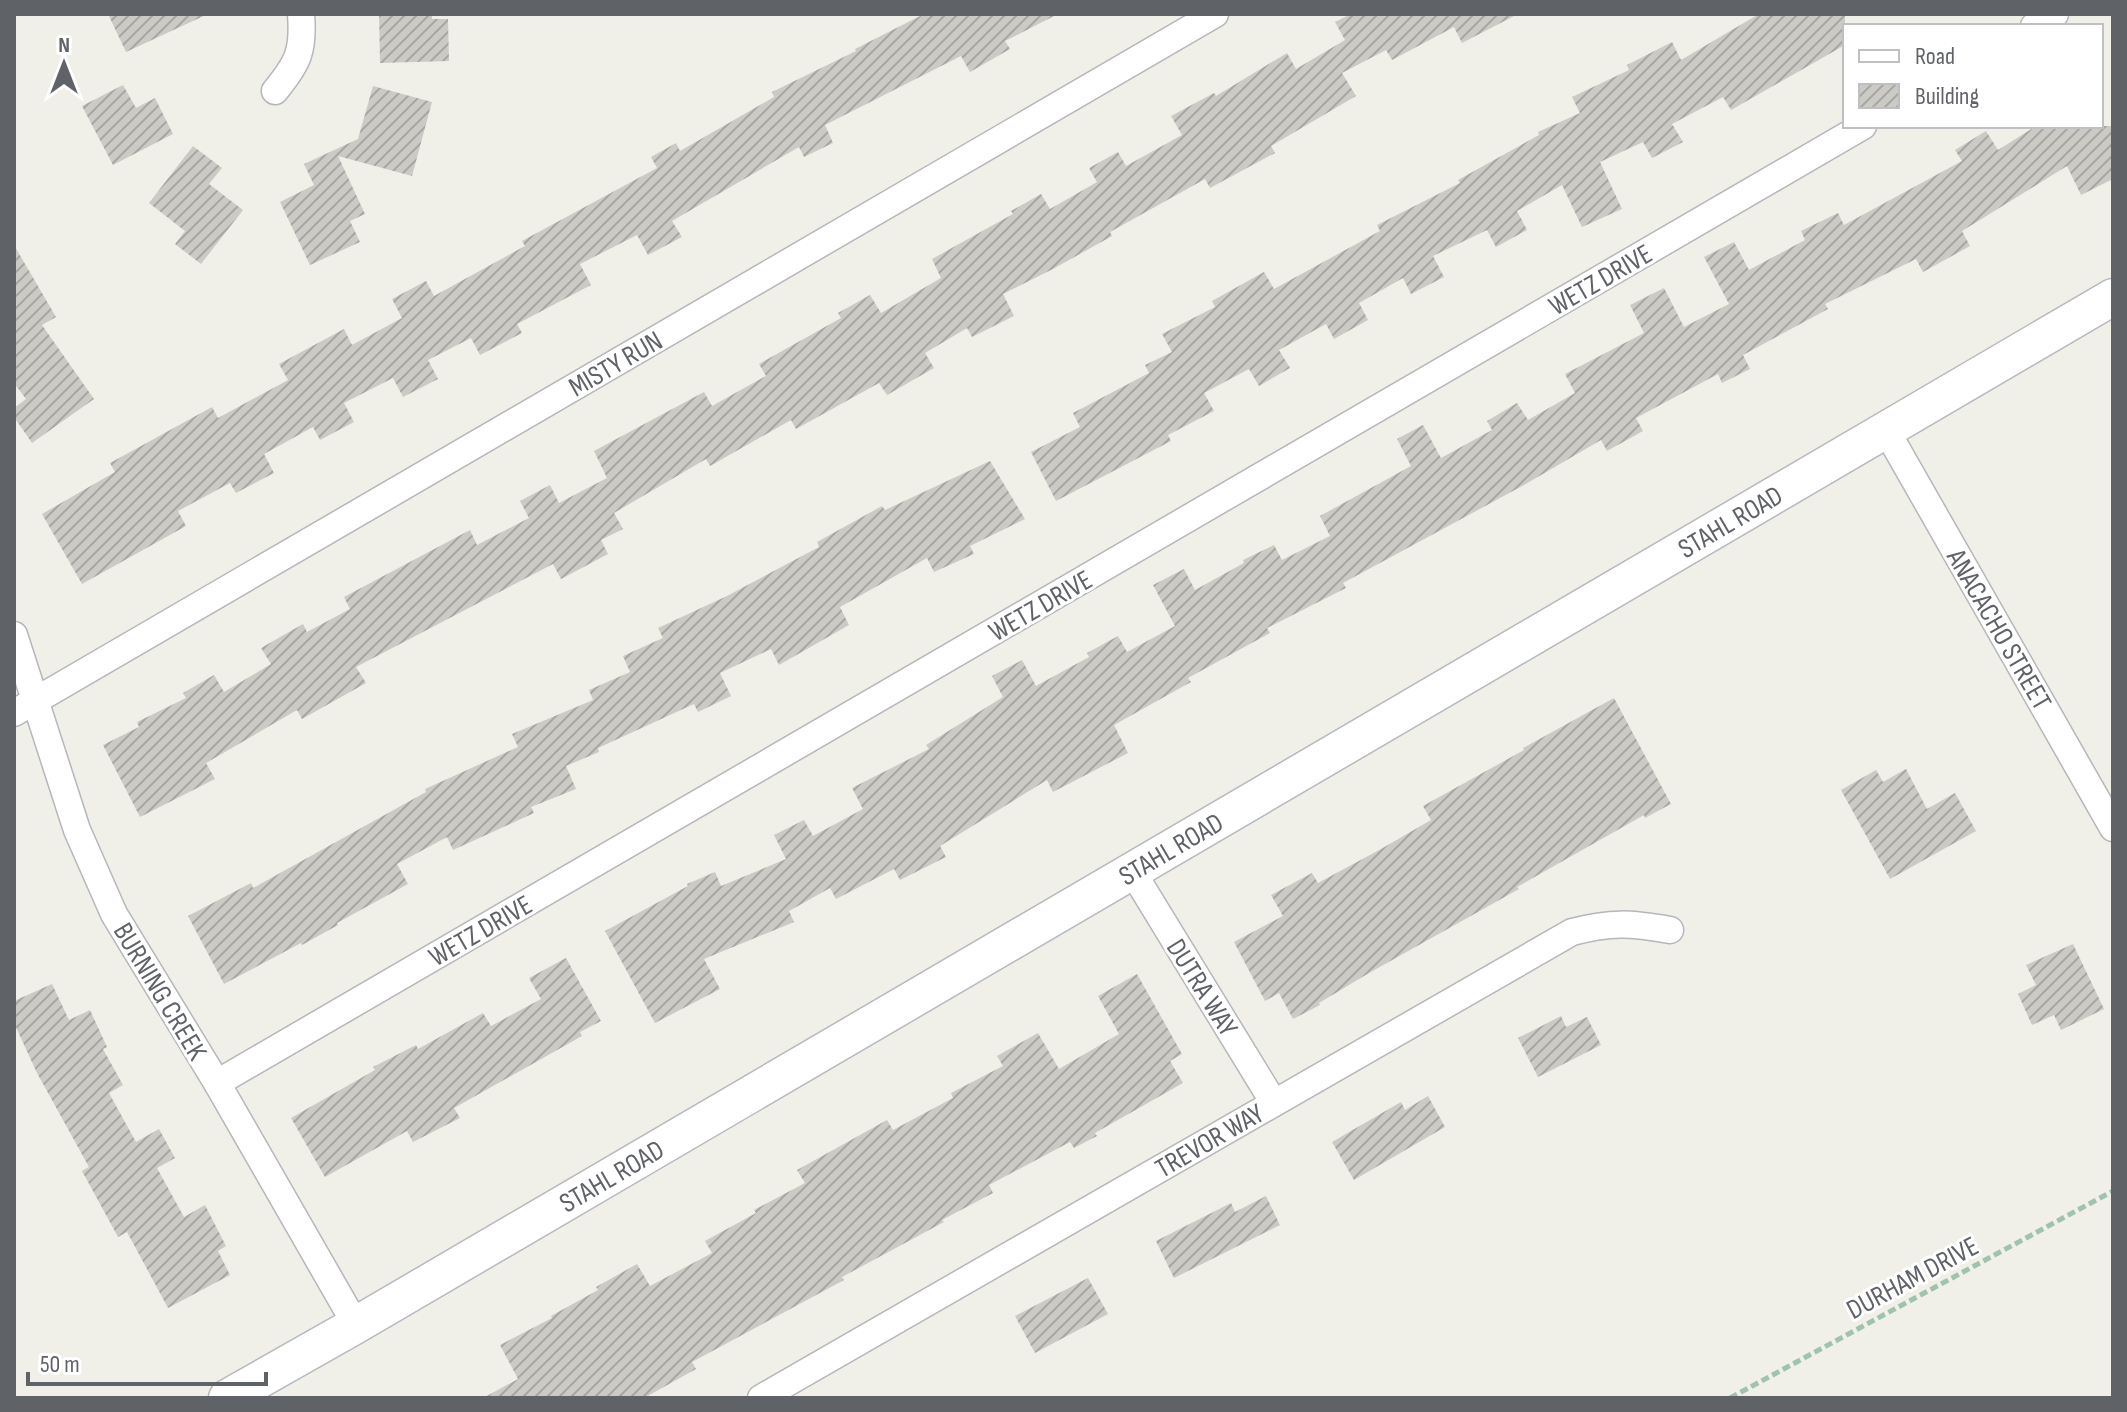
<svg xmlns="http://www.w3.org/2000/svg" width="2127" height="1412" font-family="'Sofia Sans Condensed',sans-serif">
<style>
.building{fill:url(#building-hatch)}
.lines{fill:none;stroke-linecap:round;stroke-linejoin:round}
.street-casing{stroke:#b5b7bb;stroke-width:29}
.secondary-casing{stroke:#b6b9be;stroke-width:39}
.path{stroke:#9fc3ad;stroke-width:5;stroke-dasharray:8 4;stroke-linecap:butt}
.street{stroke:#fff;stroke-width:26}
.secondary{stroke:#fff;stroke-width:36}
.labels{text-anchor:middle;stroke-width:6;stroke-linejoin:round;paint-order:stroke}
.street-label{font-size:28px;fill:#5f6267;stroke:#fff}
</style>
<defs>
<pattern id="building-hatch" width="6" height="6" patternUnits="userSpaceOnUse" patternTransform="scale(2)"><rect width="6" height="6" fill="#cccac4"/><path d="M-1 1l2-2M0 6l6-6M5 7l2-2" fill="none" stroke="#a9a7a3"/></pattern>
</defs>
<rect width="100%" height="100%" fill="#f0efe8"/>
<g class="building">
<polygon points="108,14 208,14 126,52"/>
<polygon points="379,14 432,14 432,19 448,19 449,61 380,63"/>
<polygon points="924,14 1058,14 1005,41 1010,49 970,72 961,56 825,125 833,143 804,157 799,147 672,221 682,237 648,255 637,235 580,264 591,285 517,324 522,333 480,355 471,338 428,360 438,379 403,397 393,378 344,403 354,422 320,440 313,427 264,454 274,473 236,493 230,483 178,511 186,526 82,584 42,514 115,472 110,463 212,407 218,418 288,380 279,364 344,329 352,345 402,318 392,299 426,281 434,296 525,246 522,241 657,168 651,157 676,143 680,151 774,97 772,92 856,51 855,49"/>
<polygon points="1351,14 1518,14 1462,43 1454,27 1392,60 1386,50 1342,73 1356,96 1271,146 1275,153 1210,188 1205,179 1110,232 1112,236 1053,269 1003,294 1014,316 972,337 967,328 925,353 934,368 887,395 879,383 796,429 791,420 710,466 706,459 614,513 623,529 601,540 608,554 561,579 553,564 356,667 366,683 302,719 297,710 206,763 215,779 140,817 103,745 139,727 137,722 186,698 183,693 214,675 224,692 271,664 261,648 303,624 307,632 350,609 344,597 470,530 477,545 529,518 520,501 550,485 559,503 607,478 594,451 704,392 712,406 766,376 759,364 841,318 838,313 870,295 881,313 941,278 932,259 1013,214 1011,211 1041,194 1050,209 1097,182 1089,168 1118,152 1126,166 1182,135 1171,116 1214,93 1216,96 1287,53 1296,69 1345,40 1335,22"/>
<polygon points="1759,14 1845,14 1845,45 1731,110 1723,97 1672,124 1683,142 1652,158 1643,142 1600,162 1622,209 1582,227 1562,185 1517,211 1527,230 1496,247 1487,230 1433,256 1444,277 1411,294 1403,278 1359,303 1368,320 1334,339 1326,324 1279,350 1290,368 1259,386 1249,369 1204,393 1214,411 1168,435 1171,441 1056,501 1031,452 1080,427 1073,413 1149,373 1145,365 1172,352 1162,334 1215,307 1212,301 1264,272 1274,289 1380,231 1377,225 1460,183 1458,180 1539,135 1538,132 1580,113 1572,97 1629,70 1627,65 1672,42 1681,60"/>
<polygon points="123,85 136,108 155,98 173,134 113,165 82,106"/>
<polygon points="373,86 432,102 412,176 338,156 365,214 350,221 360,242 310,265 280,202 314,185 304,164 358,139"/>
<polygon points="2036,126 2113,126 2113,179 2081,195 2067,166 1962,231 1970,246 1923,272 1916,259 1825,304 1828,309 1743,355 1750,369 1722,383 1718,374 1636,418 1643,431 1607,451 1601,440 1524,485 1343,583 1346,588 1267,628 1270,633 1188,678 1191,682 1114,725 1128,753 1053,792 1047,780 940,846 946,857 900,880 894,869 836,899 830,888 789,911 794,922 704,959 720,989 655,1023 605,931 688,886 687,884 715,872 721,886 786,859 774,835 804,820 813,836 863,809 852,788 929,749 926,745 1003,697 992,676 1022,660 1036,686 1089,657 1087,653 1118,636 1127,652 1175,626 1153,585 1184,569 1195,590 1244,563 1243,560 1274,545 1282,560 1330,536 1320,516 1411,466 1397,439 1423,425 1441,458 1492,430 1487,421 1517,403 1528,420 1575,393 1565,374 1644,333 1630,305 1664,288 1684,327 1729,304 1704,257 1734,242 1749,270 1805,240 1801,231 1838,213 1844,225 1962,161 1955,150 1986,131 1998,150"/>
<polygon points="193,146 222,168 209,184 243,210 201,264 175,244 185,231 149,203"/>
<polygon points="14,245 56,317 42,325 94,399 32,443 14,417 14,408 26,399 14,383"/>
<polygon points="990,461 1025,519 970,546 974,554 934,572 927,558 840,607 849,625 779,665 771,649 720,673 731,696 698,712 694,704 598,748 599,752 566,766 576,789 531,807 534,813 453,850 447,837 397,864 408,884 337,923 338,925 302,945 301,943 224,984 188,916 251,883 253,888 426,792 425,789 518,747 512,734 593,700 589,690 630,672 623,656 663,638 658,628 727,596 819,547 817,542 882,506 885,510"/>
<polygon points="1614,698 1671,804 1645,818 1644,815 1517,887 1519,889 1369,973 1319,1003 1320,1005 1293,1019 1279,993 1265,1001 1234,942 1283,916 1271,895 1312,873 1318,883 1381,849 1431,820 1423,806 1524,750 1523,748"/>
<polygon points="1906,769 1927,809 1955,793 1976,831 1890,879 1841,790 1876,770 1883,782"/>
<polygon points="2073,944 2104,1009 2061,1030 2054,1015 2032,1025 2018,994 2036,985 2026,965"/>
<polygon points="566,958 601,1021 580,1032 582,1036 454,1108 460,1118 413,1142 407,1131 325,1177 291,1118 375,1070 373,1067 416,1045 418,1049 483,1013 491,1026 541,999 529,978"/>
<polygon points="1137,974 1182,1054 1170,1061 1183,1083 1095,1133 1097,1136 1074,1148 1070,1142 989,1185 993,1193 942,1220 944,1222 842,1277 844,1280 692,1362 696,1369 644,1398 483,1398 518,1379 500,1345 552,1318 551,1316 598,1290 596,1287 637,1264 650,1286 712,1253 705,1241 756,1213 754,1210 805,1183 797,1170 887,1120 893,1130 953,1098 951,1093 1003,1066 997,1056 1038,1033 1059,1069 1119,1034 1098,996"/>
<polygon points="52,984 69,1020 90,1010 107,1047 103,1049 123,1085 109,1093 136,1142 159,1129 175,1158 157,1168 184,1217 205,1205 226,1246 218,1251 230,1275 168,1308 127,1232 118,1237 82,1171 89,1167 37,1073 14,1023 14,1001"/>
<polygon points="1561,1016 1566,1027 1587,1017 1601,1045 1538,1077 1518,1038"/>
<polygon points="1428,1096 1445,1127 1354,1180 1332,1142 1401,1102 1405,1110"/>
<polygon points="1266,1196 1280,1225 1174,1278 1156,1241 1231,1203 1235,1212"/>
<polygon points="1088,1278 1108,1314 1035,1353 1015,1316"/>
</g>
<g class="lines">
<defs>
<g id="street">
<polyline points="2034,26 2055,14"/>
<path d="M275,91C298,63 304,51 301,14"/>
<polyline points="1886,430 2113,828"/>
<polyline points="14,635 77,830 114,914 217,1083 356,1325"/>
<polyline points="14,713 1215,14"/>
<polyline points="1132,871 1274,1103"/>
<polyline points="217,1083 1863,126"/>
<path d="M761,1398L1572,932C1611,922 1630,923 1670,930"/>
</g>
<g id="secondary">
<path id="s1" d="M227,1398L356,1325L2113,297"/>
</g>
</defs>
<use href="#street" class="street-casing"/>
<use href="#secondary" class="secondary-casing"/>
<polyline class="path" points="1730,1398 2113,1191"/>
<use href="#street" class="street"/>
<use href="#secondary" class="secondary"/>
</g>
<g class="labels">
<g class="street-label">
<text transform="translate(1600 279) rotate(-30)" y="10">WETZ DRIVE</text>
<text transform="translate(615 363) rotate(-30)" y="10">MISTY RUN</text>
<text dy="10" stroke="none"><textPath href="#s1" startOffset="1740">STAHL ROAD</textPath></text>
<text transform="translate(1040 605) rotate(-30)" y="10">WETZ DRIVE</text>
<text transform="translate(2000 629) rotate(60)" y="10">ANACACHO STREET</text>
<text dy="10" stroke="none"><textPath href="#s1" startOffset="1092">STAHL ROAD</textPath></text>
<text transform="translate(480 930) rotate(-30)" y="10">WETZ DRIVE</text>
<text transform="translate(1203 987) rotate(58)" y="10">DUTRA WAY</text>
<text transform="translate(161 991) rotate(59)" y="10">BURNING CREEK</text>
<text transform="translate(1209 1140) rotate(-30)" y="10">TREVOR WAY</text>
<text dy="10" stroke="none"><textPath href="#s1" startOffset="444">STAHL ROAD</textPath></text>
<text transform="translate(1912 1277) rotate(-28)" y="10">DURHAM DRIVE</text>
</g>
</g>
<rect width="2127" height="1412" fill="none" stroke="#5f6267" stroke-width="32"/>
<rect x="1843" y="24" width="260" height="104" fill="#ffffff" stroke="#bfc0c2" stroke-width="2"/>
<rect x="1859" y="50" width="40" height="12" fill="#ffffff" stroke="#bfc0c2" stroke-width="2"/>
<text x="1915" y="64" font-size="24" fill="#5f6267">Road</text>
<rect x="1859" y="84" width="40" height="24" fill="url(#building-hatch)" stroke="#bfc0c2" stroke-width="2"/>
<text x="1915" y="104" font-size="24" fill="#5f6267">Building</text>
<g transform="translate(64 64)" stroke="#ffffff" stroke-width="6" paint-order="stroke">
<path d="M0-6L14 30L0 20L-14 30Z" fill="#5f6267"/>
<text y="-12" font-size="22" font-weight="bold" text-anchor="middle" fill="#5f6267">N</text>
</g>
<path d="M28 1372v12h238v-12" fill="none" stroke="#5f6267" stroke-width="4"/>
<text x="40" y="1372" font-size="24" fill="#5f6267" stroke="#ffffff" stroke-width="6" paint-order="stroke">50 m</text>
</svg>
